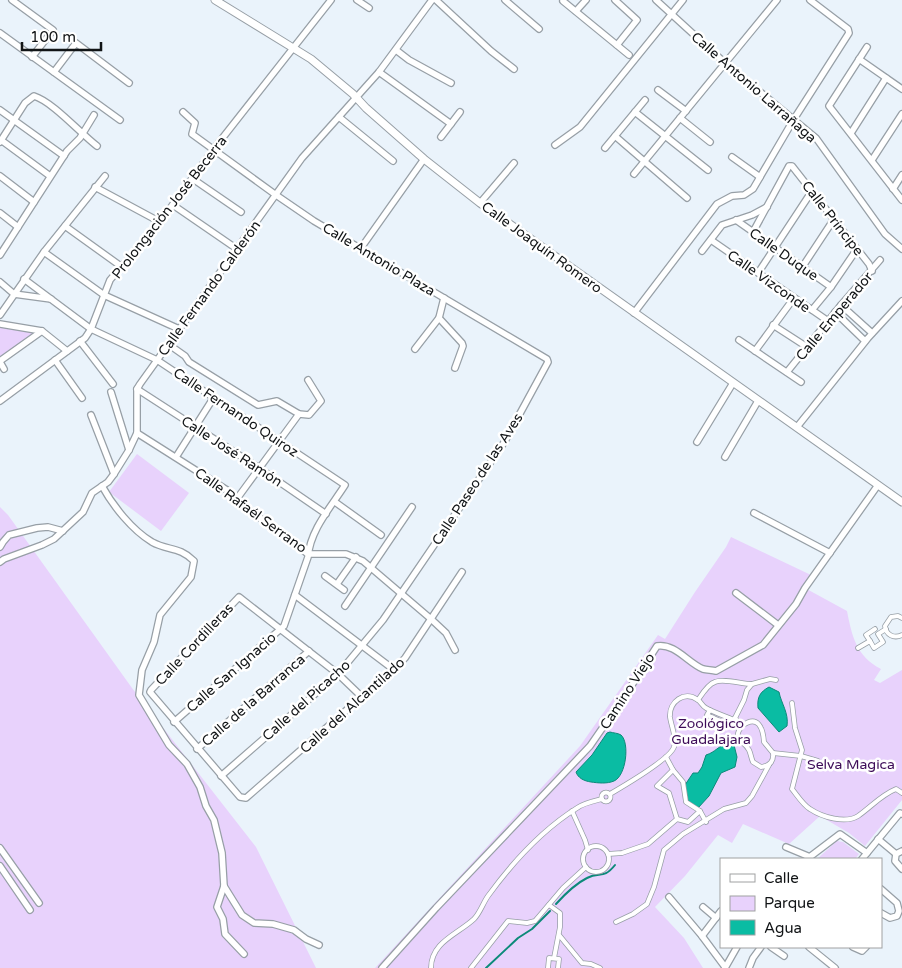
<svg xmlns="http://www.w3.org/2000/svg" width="902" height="968" font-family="'Varela Round',sans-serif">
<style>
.green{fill:#e8d2fc}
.water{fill:#0abca3;stroke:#0c8a79}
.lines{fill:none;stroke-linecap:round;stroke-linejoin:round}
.stream{stroke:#0c8a79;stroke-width:2}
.pedestrian-casing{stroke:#979fa6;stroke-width:5.5}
.minor-casing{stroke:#979fa6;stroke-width:8}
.tertiary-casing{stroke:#979fa6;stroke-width:9}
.pedestrian{stroke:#fff;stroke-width:4}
.minor{stroke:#fff;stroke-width:5.5}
.tertiary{stroke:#fff;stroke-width:7}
.labels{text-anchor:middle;stroke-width:5;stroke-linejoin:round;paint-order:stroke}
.street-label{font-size:14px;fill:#111416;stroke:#fff}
.park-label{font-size:14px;fill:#3d0c58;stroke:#fff}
</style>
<rect width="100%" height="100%" fill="#eaf3fb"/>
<g class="green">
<polygon points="0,325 40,331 0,359"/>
<polygon points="137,454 189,493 161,531 109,492"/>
<polygon points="0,507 8,515 132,688 256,847 316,968 0,968"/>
<path d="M731,537L811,575L803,587L847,611C852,636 856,656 881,669L874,680L880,683L902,670V800L865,846L849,833L820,816L789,844L743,824L732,843L718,835L685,876L655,907L684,938L703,968H375L580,746L658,635L665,639L695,592L726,547Z"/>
<polygon points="837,841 843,842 859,854 855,859 817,859"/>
</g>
<g class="water">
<path d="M769,687L779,692C781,703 789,713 787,726L779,732L758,708C757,697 760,692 769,687Z"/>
<path d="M610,732C613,733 618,733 621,735C630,743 626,776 614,781C607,784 598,783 591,782C584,781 578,778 576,772L592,755L607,733Z"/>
<path d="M730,743L734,745L737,757L735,767L721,773L709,796L698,808L688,801L685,785L693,773H698L702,767L706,755C716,752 717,746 730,743Z"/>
</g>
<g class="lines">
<g class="stream">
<path d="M556,904C565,894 575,884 587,878C600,871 603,880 615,865"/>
<polyline points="486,968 518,938 532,929 550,911"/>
</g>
<defs>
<g id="pedestrian">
<path d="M902,618L898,616L891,617L885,626C886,635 894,639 902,635"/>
<polyline points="870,641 866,635 875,629"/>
<polyline points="858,648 870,641 874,648 883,642 878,634 886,629"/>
<path d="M698,700C702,694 708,684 715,682C723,678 742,684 752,684"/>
<path d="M792,703L795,728L802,750L792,789C797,795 803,805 810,809C822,817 845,824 858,816C871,807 881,795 896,789L902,793"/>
<polyline points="710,710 707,715 727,724 729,718"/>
<path d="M735,718L742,726C731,740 744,740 749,750C751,754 751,758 753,762L761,767C770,766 774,761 773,753L764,742C763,728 758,714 742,726"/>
<polyline points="773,753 801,756 818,761"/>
<polyline points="673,770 683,782 686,802 700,811 706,822"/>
<circle cx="606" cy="797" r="4.5"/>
<path d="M610,794C622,787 670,759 674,747C677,737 671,726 670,717C669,702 684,690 698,700C701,702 702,706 706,708C715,713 725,716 734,720L744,700L747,690L752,684L770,679L776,680"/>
<polyline points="572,811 585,840 588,850"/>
<polyline points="677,819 688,822 700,811"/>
<circle cx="596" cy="859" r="13"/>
<polyline points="608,854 622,853 648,844 677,819 669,793 657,786 673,770 666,757"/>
<polyline points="549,905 560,913 560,927 554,958"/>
<polyline points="616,922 633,914 647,904 654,887 664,850 683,834 724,809 746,803 752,796 769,765"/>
<polyline points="559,935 582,963 591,964 600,968"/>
<path d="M431,968C431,942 458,934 474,919C480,913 483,903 488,896C512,863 542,830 577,808C584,803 594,801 602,799"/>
<polyline points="471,968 508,921 527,923 535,921 563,888 586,867"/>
<polyline points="548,968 549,958 559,959 558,968"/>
</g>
<g id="minor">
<polyline points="12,0 53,30 32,57"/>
<polyline points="357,0 369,8"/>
<polyline points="436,0 491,51 514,69"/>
<polyline points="505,0 539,29"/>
<polyline points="615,0 637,20 617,45"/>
<polyline points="656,0 725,63 816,138 885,234 902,249"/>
<polyline points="563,1 629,55"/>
<polyline points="576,11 586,0"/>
<polyline points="0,33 120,120"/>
<polyline points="867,47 829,106 902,200"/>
<polyline points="396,50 409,60 451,83"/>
<polyline points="859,59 902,89"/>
<polyline points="54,72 76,43 129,83"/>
<polyline points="379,72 451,124"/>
<polyline points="658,90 686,111"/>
<polyline points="0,110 64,156"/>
<polyline points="183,112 195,123 192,134 276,195 314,221 547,359 548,362 505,441 383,620 338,674 221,776"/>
<polyline points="635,112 708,170"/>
<polyline points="339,117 393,161"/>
<polyline points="680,118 710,142"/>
<polyline points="851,133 886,78"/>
<polyline points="615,136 687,198"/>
<polyline points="441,137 460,112"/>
<polyline points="1,140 50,176"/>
<path d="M0,142L25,103L34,96C53,102 80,133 97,146"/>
<polyline points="555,145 580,127 683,0"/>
<polyline points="605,148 645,100"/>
<polyline points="732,157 760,177"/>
<polyline points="872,160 902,114"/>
<polyline points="634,174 777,0"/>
<polyline points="0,176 34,202"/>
<polyline points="193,179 241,212"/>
<polyline points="95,187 160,222"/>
<polyline points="893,189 902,175"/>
<polyline points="480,203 514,163"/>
<polyline points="173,205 237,249"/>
<polyline points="0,213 18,227"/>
<polyline points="736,220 831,287"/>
<polyline points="65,226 122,267"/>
<polyline points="753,232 789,166 792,166 869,264 872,271"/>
<polyline points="711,240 828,321"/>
<polyline points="361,248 424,159"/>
<polyline points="702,251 722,225 752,215 767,207"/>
<polyline points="44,252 104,295 179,329"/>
<polyline points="0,255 67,151 80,138 94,115"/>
<polyline points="803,266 834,219"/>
<polyline points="758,273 812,191"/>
<path d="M24,279L91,329L157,360L345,485C331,507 310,530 308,557L284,626L174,722"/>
<polyline points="0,282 14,294 51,299"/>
<polyline points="841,305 872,333"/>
<polyline points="812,310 831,287 857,249"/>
<polyline points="835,312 865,341"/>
<polyline points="634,313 717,204 732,196 744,195 753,189 794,119 849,33 848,29 810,0"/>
<polyline points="0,315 44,252 105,176"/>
<polyline points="439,318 462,343 463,346 455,368"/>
<polyline points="0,324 42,331 67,351"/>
<polyline points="773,325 807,347"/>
<polyline points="739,340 801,382"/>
<polyline points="80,341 113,384"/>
<polyline points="168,344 185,356 189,362 258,405 277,401 299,414 309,415 321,401 308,380"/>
<polyline points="415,349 439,318 444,298"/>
<polyline points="755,351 794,298"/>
<polyline points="55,360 82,398"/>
<polyline points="0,361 42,331"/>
<polyline points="0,362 4,369"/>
<polyline points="787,372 841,305 880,260"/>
<polyline points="137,389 259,468 326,514"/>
<polyline points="111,392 129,450"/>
<polyline points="0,401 85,338 91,329 110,280 160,222 213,150 331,0"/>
<polyline points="91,415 114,474"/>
<polyline points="797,427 868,338 902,301"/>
<polyline points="137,433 230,492 236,500 308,554 346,554 363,561 431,619 446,633 455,650"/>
<polyline points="697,442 733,383"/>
<polyline points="176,457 214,397"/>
<polyline points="725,457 758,401"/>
<path d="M102,486C113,506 132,530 152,542C168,551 179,546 194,561L191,577L160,615L154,642L142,670L139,695L169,745L187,764L200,787L206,806L214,820L222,853L224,886L217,907L223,919L225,934L244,954"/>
<polyline points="236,500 299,414"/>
<polyline points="335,502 381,535"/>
<polyline points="754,513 830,553"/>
<polyline points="0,547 3,542 9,535 37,528 48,527 63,531"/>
<polyline points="0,562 4,559 42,545 54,539 83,512 92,493 108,482 114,474 129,450 137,433 137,389 140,384 302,158 379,72 432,0"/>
<polyline points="325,576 344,590"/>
<polyline points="337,584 356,557"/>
<polyline points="736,593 778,625"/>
<polyline points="295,595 393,669"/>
<polyline points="345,606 412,507"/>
<polyline points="362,697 338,674 239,597 151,690 150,692 240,797 246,798 398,665 405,658 462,572"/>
<polyline points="197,749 309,651"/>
<polyline points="878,839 896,854"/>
<polyline points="786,847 810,857"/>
<polyline points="0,848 39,903"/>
<polyline points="902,851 896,854 895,861 902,869"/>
<polyline points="807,859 840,834 867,853"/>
<polyline points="862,859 900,813 902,814"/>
<polyline points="0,866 30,910"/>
<polyline points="224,886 242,915 254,923 273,924 294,930 306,939 319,945"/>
<polyline points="881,889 897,903 899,911 897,916 890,918 881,913"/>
<polyline points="669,897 702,936 725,967"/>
<polyline points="703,907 716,918"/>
<polyline points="702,936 721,911"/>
<polyline points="771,947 784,956"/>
<polyline points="809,947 835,968"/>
<polyline points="853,947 862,951 866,947"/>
<path d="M382,968L436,908L590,746L628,691L657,646C675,643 688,663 703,669C707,670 712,670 716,671L763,645L796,604L805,588L878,485"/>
<polyline points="725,968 737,947"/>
<polyline points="749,968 753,958 761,947"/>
</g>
<polyline id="tertiary" points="215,0 311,59 353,94 366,108 424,159 480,203 902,502"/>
</defs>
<use href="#pedestrian" class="pedestrian-casing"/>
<use href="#minor" class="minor-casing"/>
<use href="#tertiary" class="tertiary-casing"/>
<use href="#pedestrian" class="pedestrian"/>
<use href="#minor" class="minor"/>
<use href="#tertiary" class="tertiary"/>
</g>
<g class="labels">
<g class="street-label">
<text transform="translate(754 87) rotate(41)" y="5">Calle Antonio Larrañaga</text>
<text transform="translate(169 207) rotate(-52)" y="5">Prolongación José Becerra</text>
<text transform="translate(833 218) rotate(52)" y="5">Calle Príncipe</text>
<text transform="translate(542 247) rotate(36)" y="5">Calle Joaquín Romero</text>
<text transform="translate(784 254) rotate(35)" y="5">Calle Duque</text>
<text transform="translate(379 259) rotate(31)" y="5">Calle Antonio Plaza</text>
<text transform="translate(769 281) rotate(35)" y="5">Calle Vizconde</text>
<text transform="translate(209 288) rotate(-54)" y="5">Calle Fernando Calderón</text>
<text transform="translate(834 316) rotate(-50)" y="5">Calle Emperador</text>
<text transform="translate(236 412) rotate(34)" y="5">Calle Fernando Quiroz</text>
<text transform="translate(232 451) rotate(33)" y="5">Calle José Ramón</text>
<text transform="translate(477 479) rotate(-57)" y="5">Calle Paseo de las Aves</text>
<text transform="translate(251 510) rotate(36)" y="5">Calle Rafaél Serrano</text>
<text transform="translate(194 644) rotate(-47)" y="5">Calle Cordilleras</text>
<text transform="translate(231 672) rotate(-41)" y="5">Calle San Ignacio</text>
<text transform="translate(627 691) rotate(-57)" y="5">Camino Viejo</text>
<text transform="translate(253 700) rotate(-41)" y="5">Calle de la Barranca</text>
<text transform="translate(306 700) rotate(-42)" y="5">Calle del Picacho</text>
<text transform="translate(352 705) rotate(-42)" y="5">Calle del Alcantilado</text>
</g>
<g class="park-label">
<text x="711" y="728">Zoológico<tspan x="711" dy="16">Guadalajara</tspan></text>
<text x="851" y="769">Selva Magica</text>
</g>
</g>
<rect x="720" y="858" width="162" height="90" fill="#ffffff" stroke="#a0a1a2"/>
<rect x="730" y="874" width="25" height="8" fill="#ffffff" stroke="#a0a1a2"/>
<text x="764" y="883" font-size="15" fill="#111416">Calle</text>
<rect x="730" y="896" width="25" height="15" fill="#e8d2fc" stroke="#a0a1a2"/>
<text x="764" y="908" font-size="15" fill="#111416">Parque</text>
<rect x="730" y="920" width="25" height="15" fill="#0abca3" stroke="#a0a1a2"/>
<text x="764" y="933" font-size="15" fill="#111416">Agua</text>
<path d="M22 42v8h79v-8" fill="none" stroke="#111416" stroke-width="2.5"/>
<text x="30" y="42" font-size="15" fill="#111416" stroke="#ffffff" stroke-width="4" paint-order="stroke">100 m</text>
</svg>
